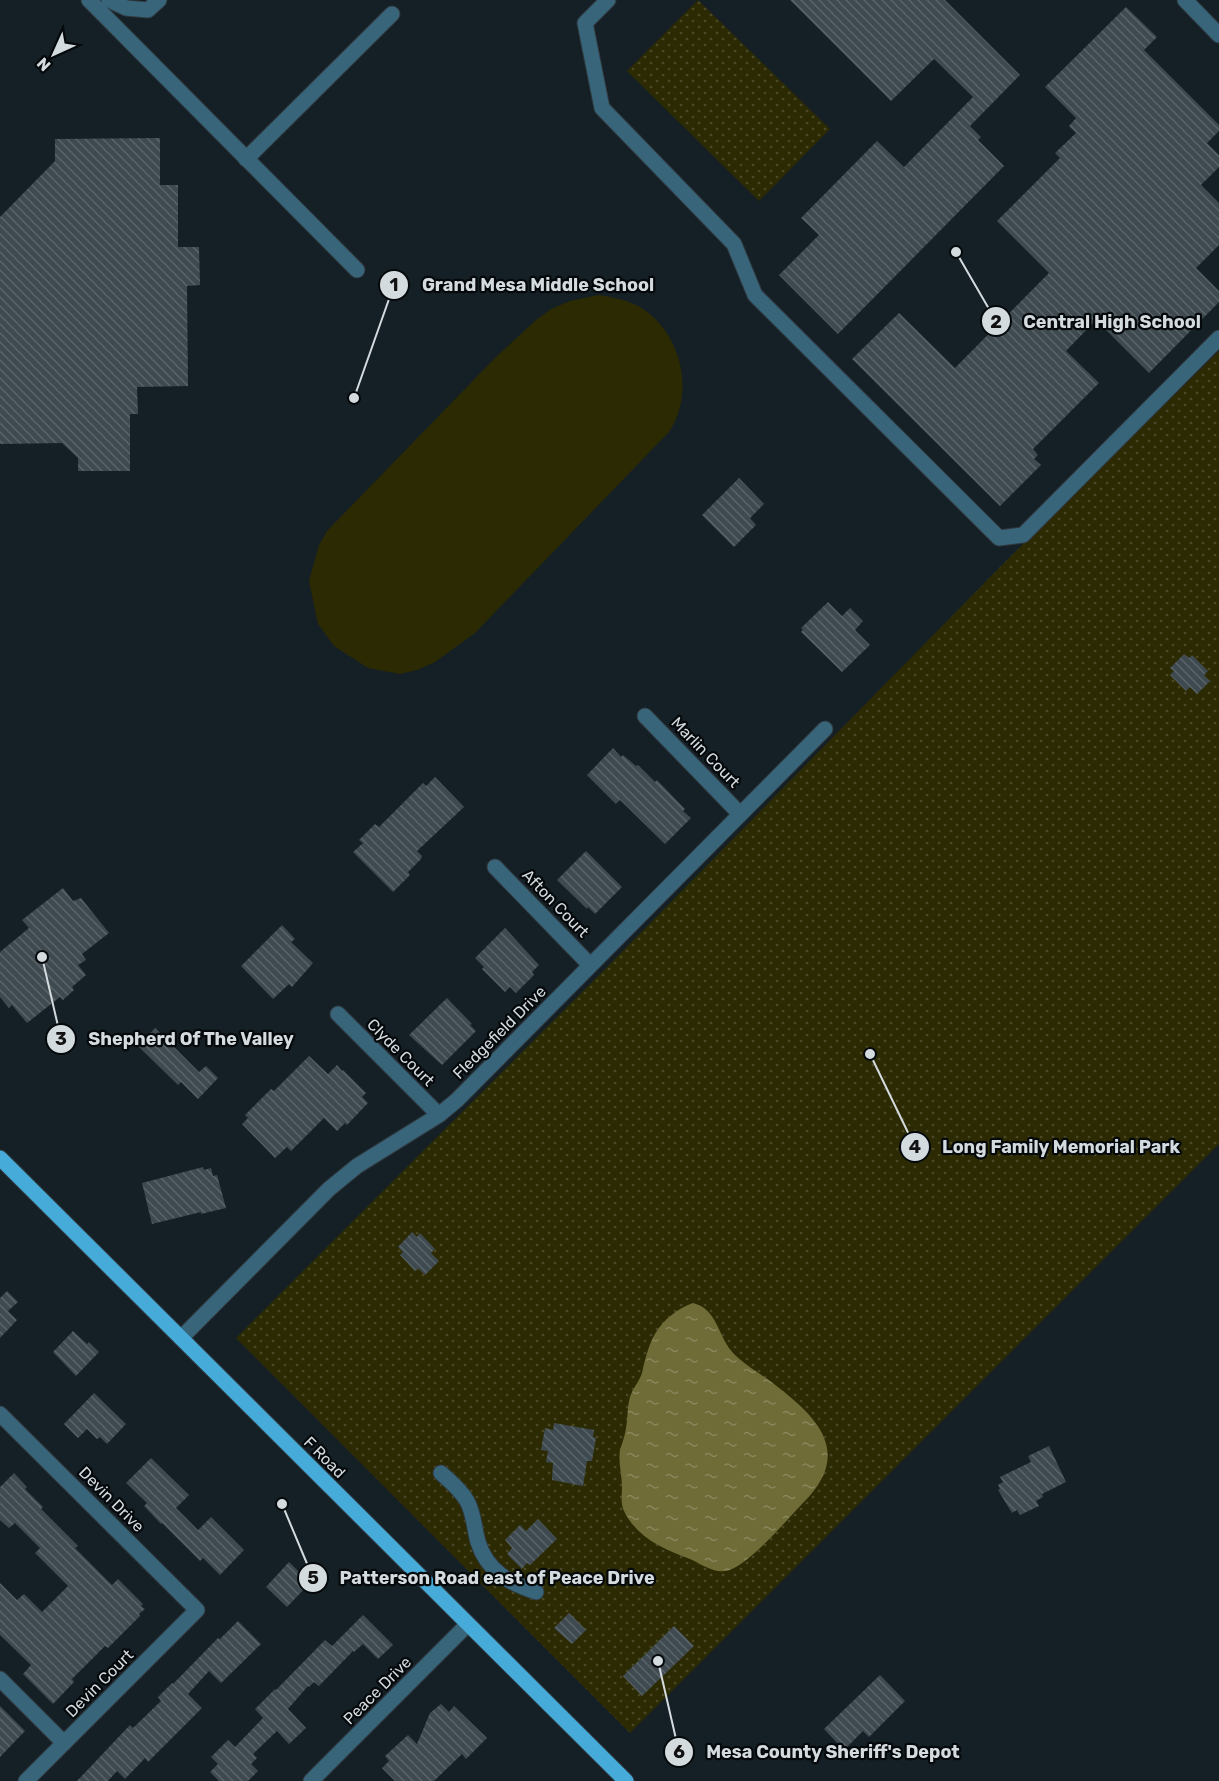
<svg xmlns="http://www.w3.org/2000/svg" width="1219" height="1781" font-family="Rubik,sans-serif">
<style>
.grass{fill:#2c2a02}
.park{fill:url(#park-dots)}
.water{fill:url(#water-ripples)}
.building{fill:url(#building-back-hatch)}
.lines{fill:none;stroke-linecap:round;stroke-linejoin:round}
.minor-casing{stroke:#303a40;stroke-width:17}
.major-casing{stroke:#303a40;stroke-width:17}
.minor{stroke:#38657a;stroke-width:15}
.major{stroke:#46abd9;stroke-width:15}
.labels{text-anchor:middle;stroke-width:4.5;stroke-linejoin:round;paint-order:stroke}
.street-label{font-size:16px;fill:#d4dbdf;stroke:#05090b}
.leader{fill:none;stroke:#d4dbdf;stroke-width:2}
.callout-dot{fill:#d4dbdf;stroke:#05090b;stroke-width:2}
.mark-label{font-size:18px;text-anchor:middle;font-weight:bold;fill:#111}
.callout-label{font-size:18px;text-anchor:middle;font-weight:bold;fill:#d4dbdf;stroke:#05090b;stroke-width:4.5;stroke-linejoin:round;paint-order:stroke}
</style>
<defs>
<pattern id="park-dots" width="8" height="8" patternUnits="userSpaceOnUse" patternTransform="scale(1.5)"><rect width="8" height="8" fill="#2c2a02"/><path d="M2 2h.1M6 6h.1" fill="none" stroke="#4a4826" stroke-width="1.8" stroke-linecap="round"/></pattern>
<pattern id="water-ripples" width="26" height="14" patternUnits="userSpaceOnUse" patternTransform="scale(1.5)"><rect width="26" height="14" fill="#6f6c37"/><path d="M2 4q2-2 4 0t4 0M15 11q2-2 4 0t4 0" fill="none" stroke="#89875d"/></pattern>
<pattern id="building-back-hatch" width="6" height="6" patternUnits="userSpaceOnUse" patternTransform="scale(1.5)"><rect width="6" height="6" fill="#3e4a50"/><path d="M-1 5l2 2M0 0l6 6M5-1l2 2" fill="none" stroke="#596469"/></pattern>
</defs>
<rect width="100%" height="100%" fill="#152026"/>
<path class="grass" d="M599,295C615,298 630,300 643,309C682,335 695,393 669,432L475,633L435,662L417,670L400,674L368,668L334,646L318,624L309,581L319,545L327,531L496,357L536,320L551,309L570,301Z"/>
<g class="park">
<polygon points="698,0 830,129 759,201 627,71"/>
<polygon points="1219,351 1219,1144 630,1733 236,1338 611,963 1005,562"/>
</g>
<path class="water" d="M693,1303C718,1309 718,1338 734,1354C746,1366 760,1373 774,1384C820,1419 853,1454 802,1504C785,1522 753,1560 732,1569C717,1576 703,1565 690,1559C665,1550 638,1538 625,1513C620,1504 622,1496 622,1487C622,1475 618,1462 620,1450C622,1443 625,1436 626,1428C628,1418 627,1407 630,1397C633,1388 639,1382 642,1373C645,1360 648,1346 655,1334C663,1320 678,1308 693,1303Z"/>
<g class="building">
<polygon points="790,0 945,0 1020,75 970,126 981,137 978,140 1004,166 838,334 779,275 819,235 801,218 877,141 904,167 973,97 934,59 891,101"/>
<polygon points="1126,7 1157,37 1144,50 1219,125 1219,131 1207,143 1219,155 1219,167 1201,185 1219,203 1219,245 1196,268 1219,291 1219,302 1149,373 1096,320 1066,351 1099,383 1033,449 1038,455 1034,459 1041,465 1000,506 852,359 899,313 955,368 1049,273 997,221 1060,158 1055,153 1076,133 1069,126 1076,118 1045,87"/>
<polygon points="160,138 160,185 178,185 178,247 199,247 200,285 187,286 188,386 137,387 138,414 130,414 130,471 78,471 78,458 62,443 0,444 0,217 55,161 55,139"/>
<polygon points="739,478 764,504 750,518 756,525 734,547 702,515"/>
<polygon points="828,602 842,616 850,608 863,621 855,630 870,645 842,672 801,632 803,630 801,628"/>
<polygon points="1184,654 1189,658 1192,655 1208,671 1204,675 1210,681 1197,694 1190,687 1186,691 1170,675 1174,671 1170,668"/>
<polygon points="613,748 621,757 623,755 636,766 638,765 655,782 657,780 685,809 683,811 691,818 665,844 620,800 616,804 587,775"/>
<polygon points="435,777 464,807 417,851 422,856 421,859 408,872 410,875 393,892 353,852 363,843 359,840 375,824 379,827 423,783 426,786"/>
<polygon points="586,851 622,887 595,914 588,907 587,909 557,880"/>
<polygon points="63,888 73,901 81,898 109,933 82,954 86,960 78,965 86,975 72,987 74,990 63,1000 60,997 27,1023 12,1005 9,1008 0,997 0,952 29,928 22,920"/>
<polygon points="282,925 295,939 291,942 313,963 292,987 289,984 273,999 241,966"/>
<polygon points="505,928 539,965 532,972 534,975 516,993 510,987 505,992 482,969 484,967 475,958"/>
<polygon points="447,998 472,1024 470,1025 476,1031 442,1065 409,1035"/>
<polygon points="155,1028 199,1072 206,1066 218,1078 198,1099 181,1082 178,1085 138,1046"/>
<polygon points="309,1056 328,1074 337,1065 342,1071 343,1070 366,1093 362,1097 368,1103 347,1125 345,1123 337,1131 324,1118 291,1151 287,1147 275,1158 242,1124 248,1118 245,1115 271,1089 274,1091"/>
<polygon points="203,1167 204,1170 211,1168 213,1176 217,1175 226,1208 201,1214 201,1212 152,1224 142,1183"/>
<polygon points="412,1232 417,1237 420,1233 435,1249 431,1253 439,1261 425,1275 418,1268 415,1271 400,1255 403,1252 398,1247"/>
<polygon points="7,1291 18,1302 8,1311 17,1320 0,1338 0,1298"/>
<polygon points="73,1331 87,1344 89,1342 99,1352 76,1376 53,1352"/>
<polygon points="94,1393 126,1424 107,1444 100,1437 97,1439 87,1429 78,1438 64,1424"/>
<polygon points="554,1423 594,1430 593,1437 596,1438 592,1461 587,1461 583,1486 552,1480 553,1463 546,1462 548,1451 541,1450 545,1428 553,1430"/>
<polygon points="1049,1446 1066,1482 1042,1494 1043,1497 1036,1501 1039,1506 1020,1515 1017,1510 1012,1513 998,1490 1000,1489 998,1485 1003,1482 1000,1477 1031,1462 1028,1456"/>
<polygon points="151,1458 189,1495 176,1508 198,1530 211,1517 244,1550 220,1575 203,1558 200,1561 162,1523 161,1524 144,1506 147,1503 126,1483"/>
<polygon points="14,1473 27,1487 25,1489 43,1507 41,1509 78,1546 75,1548 112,1585 118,1579 143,1604 141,1606 145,1609 139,1614 140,1616 108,1648 105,1646 72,1679 74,1682 53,1704 23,1674 31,1665 0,1635 0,1583 17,1600 24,1594 42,1612 68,1586 35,1553 40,1548 15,1523 9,1528 0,1520 0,1487"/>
<polygon points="538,1519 557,1539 530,1565 527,1563 522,1569 507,1554 512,1548 505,1540 520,1525 526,1531"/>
<polygon points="289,1562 310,1583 287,1607 266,1587"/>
<polygon points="569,1613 586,1630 572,1644 554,1628"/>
<polygon points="363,1615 393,1645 378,1659 363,1644 354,1652 353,1651 319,1686 314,1682 309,1687 308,1686 288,1709 306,1728 289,1744 277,1731 253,1754 257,1758 251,1764 258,1771 248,1781 219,1781 210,1772 218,1764 211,1757 228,1740 235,1747 263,1718 255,1709 275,1689 276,1690 325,1640 332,1646"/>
<polygon points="238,1621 261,1644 221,1683 209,1671 188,1694 202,1708 148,1762 145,1758 125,1779 117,1771 108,1781 77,1781 130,1725 133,1728 161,1701 158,1697 172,1683 173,1684 218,1638 220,1639"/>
<polygon points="674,1626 694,1646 642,1696 623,1676"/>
<polygon points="880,1675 905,1701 869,1737 863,1731 844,1750 824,1729"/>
<polygon points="441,1704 449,1712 454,1706 487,1738 466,1759 462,1754 434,1781 395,1781 382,1768 389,1761 385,1756 408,1735 417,1744 430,1713"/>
<polygon points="0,1706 25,1731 0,1757"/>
</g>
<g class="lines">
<defs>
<g id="minor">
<polyline points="89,0 357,270"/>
<polyline points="109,0 126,8 148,10 159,0"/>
<polyline points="608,0 585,23 602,108 734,244 755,295 999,538 1023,535 1219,338"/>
<polyline points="1185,0 1219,35"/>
<polyline points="246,159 392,14"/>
<polyline points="645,716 740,814"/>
<polyline points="495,867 590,965"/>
<polyline points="338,1014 439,1115"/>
<polyline points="181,1338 329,1189 357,1166 439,1115 457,1100 825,729"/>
<polyline points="0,1414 197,1610 26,1781"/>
<path d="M441,1473C450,1481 461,1490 467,1501C474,1513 474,1528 478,1542C487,1571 509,1583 536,1592"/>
<polyline points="0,1679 64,1743"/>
<polyline points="311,1781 468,1624"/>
</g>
<polyline id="major" points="0,1158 626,1781"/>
</defs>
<use href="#minor" class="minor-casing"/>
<use href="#major" class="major-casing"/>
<use href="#minor" class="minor"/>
<use href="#major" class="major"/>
</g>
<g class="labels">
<g class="street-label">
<text transform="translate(706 752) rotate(46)" y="6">Marlin Court</text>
<text transform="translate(556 903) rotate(46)" y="6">Afton Court</text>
<text transform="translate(499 1032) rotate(-45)" y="6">Fledgefield Drive</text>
<text transform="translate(401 1052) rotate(45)" y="6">Clyde Court</text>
<text transform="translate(325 1457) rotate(45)" y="6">F Road</text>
<text transform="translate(112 1499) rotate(45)" y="6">Devin Drive</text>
<text transform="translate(99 1683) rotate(-45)" y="6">Devin Court</text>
<text transform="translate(377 1690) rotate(-45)" y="6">Peace Drive</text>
</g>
</g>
<path class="leader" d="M354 398L394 285M956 252L996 321M42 957L61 1039M870 1054L915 1147M282 1504L313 1578M658 1661L679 1752"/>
<g class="callout-dot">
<circle cx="354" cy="398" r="6"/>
<circle cx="956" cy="252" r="6"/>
<circle cx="42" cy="957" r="6"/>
<circle cx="870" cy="1054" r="6"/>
<circle cx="282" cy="1504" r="6"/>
<circle cx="658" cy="1661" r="6"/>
<circle cx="394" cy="285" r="15"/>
<circle cx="996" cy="321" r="15"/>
<circle cx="61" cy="1039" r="15"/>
<circle cx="915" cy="1147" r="15"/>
<circle cx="313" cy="1578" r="15"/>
<circle cx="679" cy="1752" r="15"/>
</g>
<g class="mark-label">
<text x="394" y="291">1</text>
<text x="996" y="328">2</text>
<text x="61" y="1045">3</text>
<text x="915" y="1153">4</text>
<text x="313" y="1584">5</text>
<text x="679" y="1758">6</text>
</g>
<g class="callout-label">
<text x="538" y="291">Grand Mesa Middle School</text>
<text x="1112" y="328">Central High School</text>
<text x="191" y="1045">Shepherd Of The Valley</text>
<text x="1061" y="1153">Long Family Memorial Park</text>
<text x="497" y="1584">Patterson Road east of Peace Drive</text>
<text x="833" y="1758">Mesa County Sheriff's Depot</text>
</g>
<g transform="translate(54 54) rotate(225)" stroke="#05090b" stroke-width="4.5" paint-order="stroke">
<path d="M0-4.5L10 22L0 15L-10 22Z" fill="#d4dbdf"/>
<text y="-9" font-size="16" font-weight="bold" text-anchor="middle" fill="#d4dbdf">N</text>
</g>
</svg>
